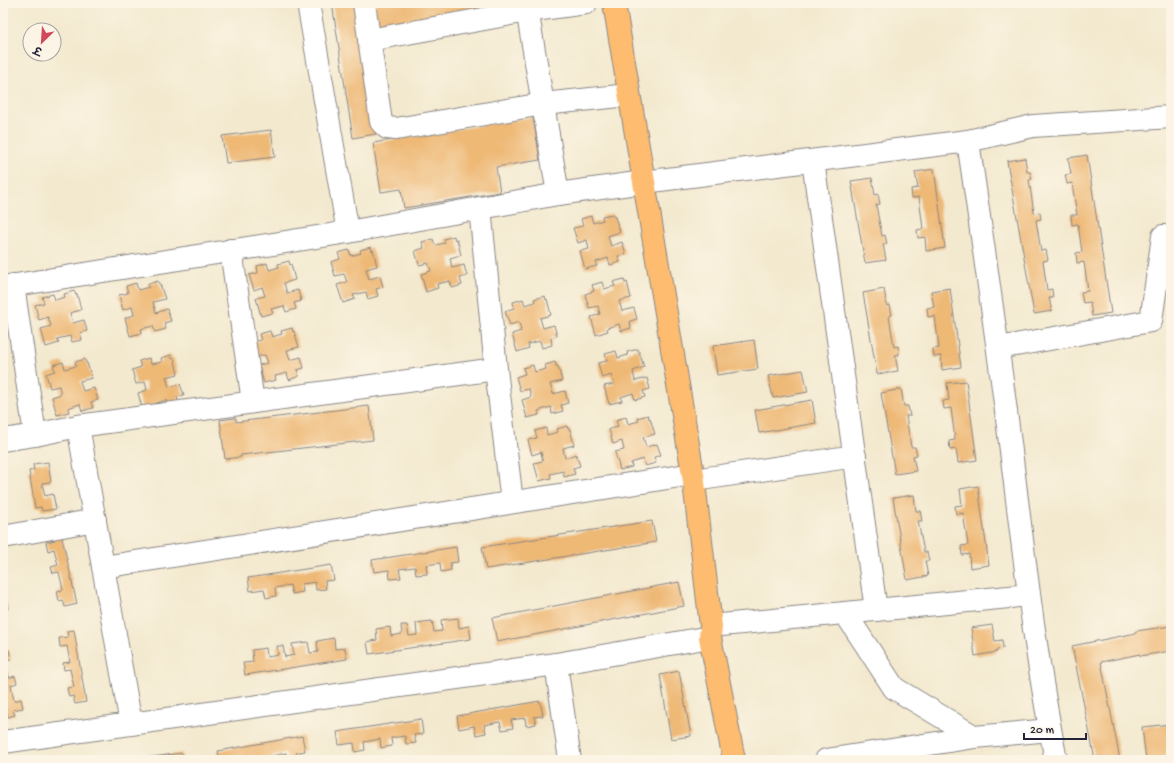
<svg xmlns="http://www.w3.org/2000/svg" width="1174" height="763" font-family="'Gochi Hand','Playpen Sans Deva',sans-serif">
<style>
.building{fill:#eeb875}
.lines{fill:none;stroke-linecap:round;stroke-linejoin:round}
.minor-casing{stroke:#8a8685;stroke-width:24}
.major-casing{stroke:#8a8685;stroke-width:24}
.minor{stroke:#fff;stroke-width:22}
.major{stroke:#fdbc70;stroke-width:22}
</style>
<rect width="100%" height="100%" fill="#fcf5e5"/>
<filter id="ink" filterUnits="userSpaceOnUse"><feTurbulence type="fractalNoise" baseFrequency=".025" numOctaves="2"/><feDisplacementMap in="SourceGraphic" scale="8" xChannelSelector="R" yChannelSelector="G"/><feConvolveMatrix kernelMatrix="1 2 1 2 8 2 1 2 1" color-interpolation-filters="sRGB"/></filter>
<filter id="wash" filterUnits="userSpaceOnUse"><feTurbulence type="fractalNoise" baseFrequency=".012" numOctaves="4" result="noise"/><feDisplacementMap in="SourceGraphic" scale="16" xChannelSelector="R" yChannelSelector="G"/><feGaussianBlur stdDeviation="0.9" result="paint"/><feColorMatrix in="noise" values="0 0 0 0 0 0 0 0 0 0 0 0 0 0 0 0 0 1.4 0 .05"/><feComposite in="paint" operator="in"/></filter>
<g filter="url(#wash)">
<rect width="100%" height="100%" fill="#f3e9cf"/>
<g id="blocks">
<g class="building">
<polygon points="332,3 356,3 376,134 353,138"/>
<polygon points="372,3 514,3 377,33"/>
<polygon points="533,117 540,160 496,167 500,192 404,208 401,189 381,192 373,143"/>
<polygon points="271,130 275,157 226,163 222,136"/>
<polygon points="1087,155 1111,313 1092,316 1090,302 1083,303 1081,292 1088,291 1084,262 1077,263 1076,253 1082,252 1078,224 1072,225 1071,215 1077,215 1072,183 1067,184 1065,175 1071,174 1068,158"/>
<polygon points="1025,158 1027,172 1030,172 1032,179 1029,180 1034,213 1040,212 1041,219 1036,220 1041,251 1046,250 1048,260 1043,261 1047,290 1052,289 1053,298 1049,298 1052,311 1034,314 1007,161"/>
<polygon points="934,169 945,248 926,251 925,237 918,238 917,230 923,229 919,197 912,198 911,189 918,188 915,172"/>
<polygon points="872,178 875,195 878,194 880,204 876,205 882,236 885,235 887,244 883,244 886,260 865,263 851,181"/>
<polygon points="613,214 614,217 615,217 620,232 608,236 611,246 622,242 626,254 618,256 620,262 610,265 608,258 596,262 597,266 585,269 580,251 589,249 587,240 578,243 573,228 583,226 581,219 591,216 593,223 603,220 602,216"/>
<polygon points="454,236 455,240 457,239 461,255 450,258 452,268 464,265 467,276 460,278 462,285 452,288 450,281 437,284 438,288 426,292 421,274 431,271 428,263 419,265 415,251 424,248 422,242 433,239 435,245 445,243 444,239"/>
<polygon points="371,247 372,251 373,250 377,266 366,269 369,279 380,276 383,287 376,289 378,296 368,299 366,292 353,295 355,299 343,303 337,285 347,282 344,274 335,276 331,262 340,259 338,253 349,250 351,256 361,253 360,250"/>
<polygon points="289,261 290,265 291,264 295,280 284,283 287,293 298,290 301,301 294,303 296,309 286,312 284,306 271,309 273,313 261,316 256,298 265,296 262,287 254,290 249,275 258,273 257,266 267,263 269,270 279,267 278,264"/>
<polygon points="624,279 625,283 627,282 631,298 619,301 622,311 634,308 637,319 630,321 631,328 621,331 619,324 607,328 608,331 596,335 591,317 600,314 598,306 589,308 585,294 594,291 592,285 602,282 604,289 615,286 613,282"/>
<polygon points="158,281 159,284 160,284 165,299 153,302 156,313 167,309 171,321 164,323 166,329 155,332 153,326 141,329 142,333 130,336 125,318 134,315 132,307 123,310 119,295 128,293 126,286 136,283 138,290 149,287 148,284"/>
<polygon points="950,288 961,367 942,370 941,356 934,357 933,349 939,348 935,316 928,317 927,308 934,307 931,291"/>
<polygon points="884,289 887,306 890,305 892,315 889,316 894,347 898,346 899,355 895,355 898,371 877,374 863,293"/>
<polygon points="74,291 76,295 77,294 81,310 70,313 73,323 84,320 87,331 80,333 82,340 72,342 70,336 57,339 59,343 46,347 41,329 51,326 48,317 39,320 35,305 44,303 42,297 53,294 55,300 65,297 64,294"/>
<polygon points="545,296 546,300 547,299 551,315 540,318 543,328 554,325 557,336 551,338 552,345 542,348 540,341 528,344 529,348 517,352 512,334 521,331 519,322 510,325 505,311 514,308 513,302 523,299 525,305 535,302 534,299"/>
<polygon points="292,328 293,332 294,331 299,347 287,350 290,360 301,357 304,368 297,370 299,376 289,380 287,373 275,376 276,380 264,383 259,365 268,363 265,355 256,357 252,342 261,340 259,334 270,331 272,337 282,334 281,331"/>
<polygon points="754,340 758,369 717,375 713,346"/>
<polygon points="638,349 644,367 633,371 635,381 647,378 650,389 643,391 645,397 635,400 633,393 621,397 622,401 609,404 604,386 614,384 611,375 602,378 598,363 607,361 605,354 616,351 618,358 628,355 627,352"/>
<polygon points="171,355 172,359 174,358 178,374 166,377 169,387 180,384 184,395 177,397 179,404 168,407 166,400 154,404 155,408 143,411 138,393 147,390 145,382 136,384 132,370 141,367 139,361 149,358 151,364 162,362 161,358"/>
<polygon points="85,359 86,363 87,363 92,378 80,381 83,391 94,388 98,400 91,402 93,408 82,411 80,404 68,408 69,412 57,415 52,397 61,394 59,386 50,388 46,374 55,371 53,365 63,362 65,369 76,366 75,362"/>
<polygon points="555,362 556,366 558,366 562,381 550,384 553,394 565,391 568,403 561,405 563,411 552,414 551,407 538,411 539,415 527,418 522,400 531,397 529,389 520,391 516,377 525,374 523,368 533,365 535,372 546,369 545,365"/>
<polygon points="803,370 808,392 773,398 768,376"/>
<polygon points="966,381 977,460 958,463 956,449 950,450 949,441 955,440 951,408 944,409 943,401 949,400 947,383"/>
<polygon points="901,389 904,406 908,406 910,416 906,416 911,447 915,447 917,455 913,456 916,471 895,474 881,393"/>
<polygon points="812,400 816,423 759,433 755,410"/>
<polygon points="369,406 373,440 241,455 241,457 225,459 220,420 236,418 236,422"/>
<polygon points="648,415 649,419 650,418 655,434 643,437 646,447 657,444 661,455 654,457 656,463 645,466 643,459 631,463 632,467 620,470 615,452 624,450 622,441 613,444 609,429 618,427 616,420 626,417 628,424 639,421 637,418"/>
<polygon points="567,426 568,429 570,429 574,445 563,448 565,458 576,454 580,466 573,468 575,474 564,477 563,471 550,474 551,478 539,481 534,463 543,461 541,452 532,455 528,440 537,438 535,431 546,428 547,435 558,432 557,429"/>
<polygon points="48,462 51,482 42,483 45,496 53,494 56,509 42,511 41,507 35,508 29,471 34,470 33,464"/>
<polygon points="978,486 989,565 970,568 969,554 962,555 961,546 968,545 963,513 956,514 955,506 962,505 960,489"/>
<polygon points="914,495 916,511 920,511 922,521 918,521 924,552 927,552 929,561 925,561 928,576 907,580 893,498"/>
<polygon points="652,521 656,542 486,569 482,547"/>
<polygon points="61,533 77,604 65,607 63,600 59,601 57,591 63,590 59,572 53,573 51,567 58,565 54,549 48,551 46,542 55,540 53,535"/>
<polygon points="456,547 458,562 450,563 451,570 441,572 440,563 426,565 427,574 416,575 415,567 399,569 401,578 390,579 389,570 374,572 372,560"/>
<polygon points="331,565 334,580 325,581 326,589 316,590 315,582 302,584 303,592 292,594 290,585 275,588 276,596 266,598 264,589 250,591 248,578"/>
<polygon points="679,582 684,606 497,642 492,618"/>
<polygon points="6,601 8,609 3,610 3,602"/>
<polygon points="458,618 459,628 469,626 471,639 369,654 367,642 377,640 376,629 390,627 391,636 402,634 401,625 407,625 409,636 417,635 416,623 432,621 434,632 442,631 441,620"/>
<polygon points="992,625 995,641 1002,640 1003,648 997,649 997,652 975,656 971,628"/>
<polygon points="1171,626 1171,651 1140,656 1140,654 1101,662 1120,760 1095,760 1072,646 1136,633 1136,631"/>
<polygon points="74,630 86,702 75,704 73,696 69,697 67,688 74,687 70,669 64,670 63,663 70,662 67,646 60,647 59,638 68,637 67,631"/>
<polygon points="334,638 335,649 345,648 347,659 245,675 243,663 253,662 252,650 266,648 267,657 278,655 277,646 283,646 285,657 294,655 292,644 308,642 310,653 318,652 317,641"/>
<polygon points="3,645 5,650 9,650 11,659 5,660 9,678 15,676 17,683 11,685 14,701 21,699 23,708 13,710 15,715 8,717 3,697"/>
<polygon points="679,671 691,736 671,739 660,675"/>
<polygon points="540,701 543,716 534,717 536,724 526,726 525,718 511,720 513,728 502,730 500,722 484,725 486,733 476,735 474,726 459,729 457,716"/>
<polygon points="421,719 423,734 414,735 416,743 406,744 405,736 391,738 392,746 381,748 380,739 364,742 365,750 355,752 354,743 339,745 337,732"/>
<polygon points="1171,724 1171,760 1146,760 1142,727"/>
<polygon points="302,736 305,751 296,753 297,760 287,760 286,753 272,756 273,760 262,760 261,757 248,760 220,760 218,751"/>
<polygon points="182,753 183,760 137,760 136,759"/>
</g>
</g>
</g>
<g filter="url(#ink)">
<use href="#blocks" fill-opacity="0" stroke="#8a8685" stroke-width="1"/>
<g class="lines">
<defs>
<g id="minor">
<polyline points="308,3 348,232"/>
<polyline points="364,3 381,122 387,128 396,129 543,104 629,95"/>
<polyline points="526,3 558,194"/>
<polyline points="369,40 527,11 586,3"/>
<path d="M968,141C982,236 996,331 1008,427C1022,538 1034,650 1056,760"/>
<polyline points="813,161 876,610"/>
<polyline points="480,208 496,369 512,502"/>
<polyline points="231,250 253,402"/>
<polyline points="13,285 35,435"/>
<polyline points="3,287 348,232 558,194 644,182 968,141 1033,126 1171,117"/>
<polyline points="998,348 1151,321 1163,236 1171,240"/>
<polyline points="78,426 131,724"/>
<polyline points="3,440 35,435 78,426 496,369"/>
<polyline points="694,480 855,456"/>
<polyline points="3,537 95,520"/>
<polyline points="103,567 693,474"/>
<polyline points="845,613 894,688 975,737"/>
<polyline points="711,626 1029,595"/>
<polyline points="556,664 570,760"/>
<polyline points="3,742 556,664 710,637"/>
<polyline points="826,760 975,737 1050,730"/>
</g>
<polyline id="major" points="614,3 693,474 711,626 710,637 734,760"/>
</defs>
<use href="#minor" class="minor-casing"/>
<use href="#major" class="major-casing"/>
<use href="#minor" class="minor"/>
<use href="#major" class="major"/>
</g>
</g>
<rect width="1174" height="763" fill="none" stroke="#fcf5e5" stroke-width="16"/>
<g transform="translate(42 42) rotate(205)"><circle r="19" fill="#fcf5e5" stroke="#a5a1a1"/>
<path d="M0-3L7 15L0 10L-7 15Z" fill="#d1495b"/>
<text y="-6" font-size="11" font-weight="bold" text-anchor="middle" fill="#22223b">उ</text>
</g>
<path d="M1024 733v6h62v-6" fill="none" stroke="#22223b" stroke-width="2"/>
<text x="1030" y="733" font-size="12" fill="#22223b" stroke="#fcf5e5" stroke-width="3" paint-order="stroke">20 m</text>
</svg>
